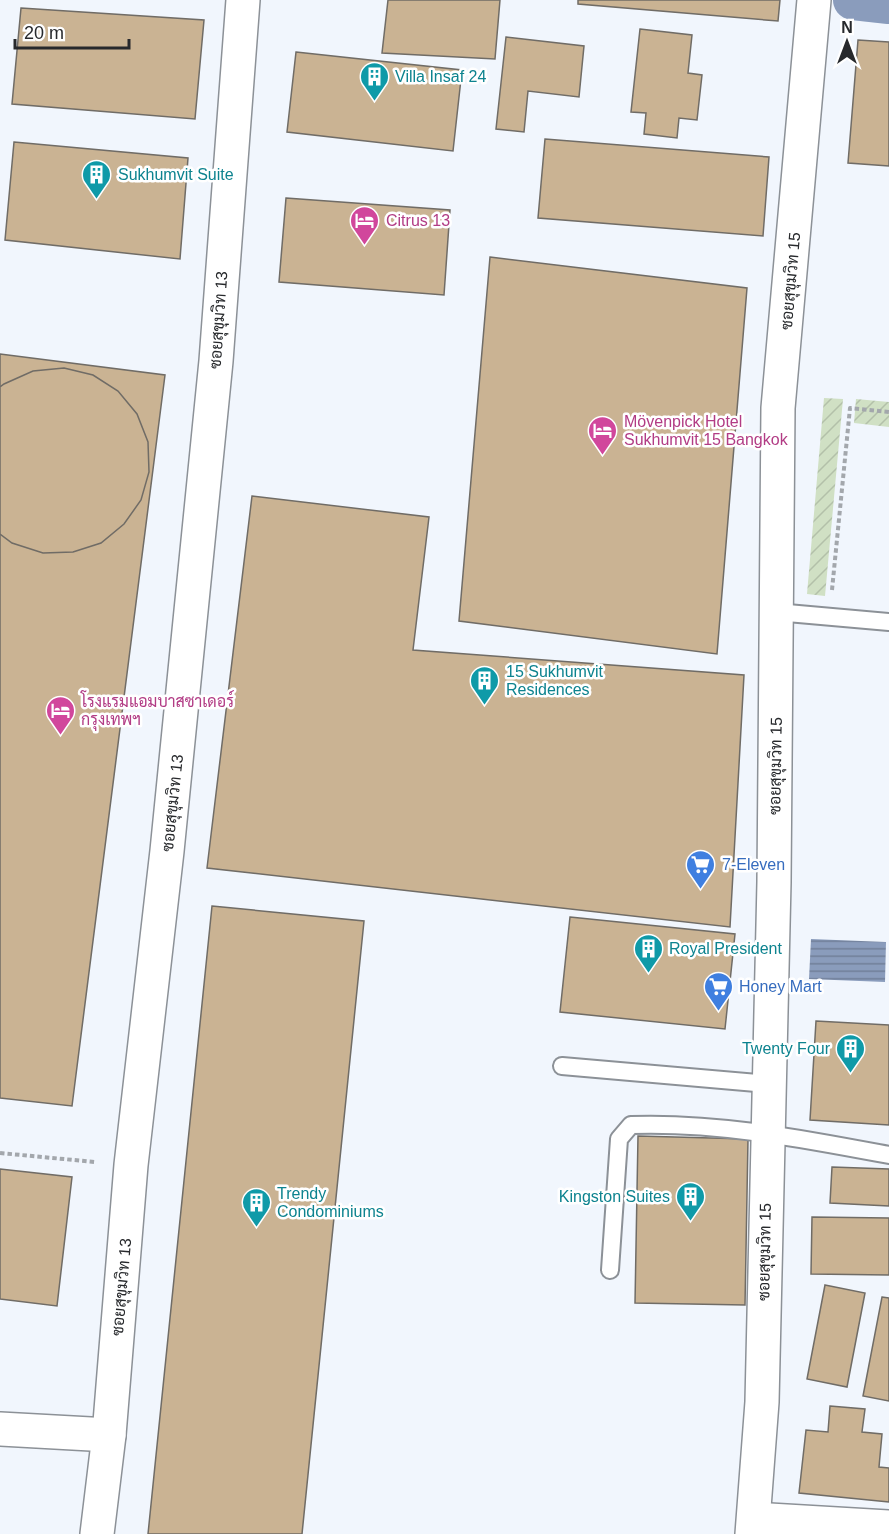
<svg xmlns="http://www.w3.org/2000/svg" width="889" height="1534" font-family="Helvetica,Sarabun,sans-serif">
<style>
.built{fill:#e2ecf9}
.garden{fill:url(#garden-furrows)}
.water{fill:url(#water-rules)}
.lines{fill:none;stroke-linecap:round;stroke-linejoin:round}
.canal{stroke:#8a9cbc;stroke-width:40}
.building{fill:#cab393;stroke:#706c66;stroke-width:1.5}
.service-casing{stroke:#8c9197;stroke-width:20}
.minor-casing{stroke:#8c9197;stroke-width:36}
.path{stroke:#a3a7ac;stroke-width:4;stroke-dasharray:4.5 3;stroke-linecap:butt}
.service{stroke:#fff;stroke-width:16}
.minor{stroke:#fff;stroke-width:33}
.labels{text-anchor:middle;stroke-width:5;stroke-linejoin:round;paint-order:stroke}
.culture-label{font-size:16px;fill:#0d838f;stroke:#fff;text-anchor:start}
.hotel-label{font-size:16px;fill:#b23c85;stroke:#fff;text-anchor:start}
.street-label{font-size:16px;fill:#27292c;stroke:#fff}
.shop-label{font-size:16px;fill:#366cbe;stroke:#fff;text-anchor:start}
</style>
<defs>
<pattern id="garden-furrows" width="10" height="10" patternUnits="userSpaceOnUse" patternTransform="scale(1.5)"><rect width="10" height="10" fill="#d0e0c4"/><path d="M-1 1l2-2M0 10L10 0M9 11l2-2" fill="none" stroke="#b3c0a9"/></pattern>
<pattern id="water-rules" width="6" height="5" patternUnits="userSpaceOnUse" patternTransform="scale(1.5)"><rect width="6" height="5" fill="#8a9cbc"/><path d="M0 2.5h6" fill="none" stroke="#717f99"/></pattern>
</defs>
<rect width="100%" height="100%" fill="#f1f6fd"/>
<polygon class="built" points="852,0 889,0 889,24 851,20"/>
<g class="garden">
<polygon points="824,398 843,399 825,596 807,594"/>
<polygon points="856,399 889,402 889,427 854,423"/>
</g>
<polygon class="water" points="811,939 886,942 885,982 809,979"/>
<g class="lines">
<polyline class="canal" points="853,0 889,4"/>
</g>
<g class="building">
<polygon points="388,0 500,0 495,59 382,53"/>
<polygon points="578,0 780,0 778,21 578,4"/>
<polygon points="21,8 204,20 195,119 12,104"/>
<polygon points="640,29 692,35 688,73 702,75 697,120 679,118 677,138 644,134 646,113 631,112"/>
<polygon points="506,37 584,46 579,97 528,91 524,132 496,129"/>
<polygon points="858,40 889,42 889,166 848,163"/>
<polygon points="296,52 462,70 453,151 287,132"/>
<polygon points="545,139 769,157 763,236 538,218"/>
<polygon points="14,142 188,158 180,259 5,240"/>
<polygon points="286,198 450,210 444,295 279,282"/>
<polygon points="490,257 747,288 717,654 459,621"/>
<polygon points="0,354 165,375 72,1106 0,1098"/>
<polygon points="64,368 93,375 118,391 137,414 148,442 149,472 141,500 124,524 101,543 73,552 43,553 12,543 0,534 0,387 4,384 33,371"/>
<polygon points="252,496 429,517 413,650 744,675 730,927 207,868"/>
<polygon points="212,906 364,921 302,1534 148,1534"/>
<polygon points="570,917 735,934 725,1029 560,1012"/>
<polygon points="816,1021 889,1025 889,1125 810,1120"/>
<polygon points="638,1136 748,1139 745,1305 635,1303"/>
<polygon points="832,1167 889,1169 889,1206 830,1203"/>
<polygon points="0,1169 72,1177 57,1306 0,1299"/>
<polygon points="812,1217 889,1218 889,1275 811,1274"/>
<polygon points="825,1285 865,1293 847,1387 807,1379"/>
<polygon points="882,1297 889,1298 889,1401 863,1396"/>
<polygon points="830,1406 865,1409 862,1432 882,1434 879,1467 889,1468 889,1502 799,1493 806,1430 828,1432"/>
</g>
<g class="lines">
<defs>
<g id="service">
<polyline points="776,612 889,622"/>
<polyline points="562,1066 768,1084"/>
<path d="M610,1270L619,1139L631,1125C718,1122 804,1139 889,1155"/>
</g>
<g id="minor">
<polyline points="0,1429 109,1435"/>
<polyline points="755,1519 889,1527"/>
<polyline points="97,1534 109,1435 131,1165 167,851 216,361 243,0"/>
<polyline points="752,1534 762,1402 774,882 778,408 814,0"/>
</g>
</defs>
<use href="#service" class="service-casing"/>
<use href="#minor" class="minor-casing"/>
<g class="path">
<polyline points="832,590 850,408 889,412"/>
<polyline points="0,1153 95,1162"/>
</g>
<use href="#service" class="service"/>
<use href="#minor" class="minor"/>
</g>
<defs>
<symbol id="building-pin" viewBox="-11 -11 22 30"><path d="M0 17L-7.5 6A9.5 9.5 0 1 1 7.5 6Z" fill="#0f9aa8" stroke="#fff"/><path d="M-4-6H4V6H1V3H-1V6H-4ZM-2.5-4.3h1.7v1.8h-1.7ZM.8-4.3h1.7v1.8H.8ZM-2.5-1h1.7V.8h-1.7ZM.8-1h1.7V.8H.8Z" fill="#fff"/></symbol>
<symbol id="hotel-pin" viewBox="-11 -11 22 30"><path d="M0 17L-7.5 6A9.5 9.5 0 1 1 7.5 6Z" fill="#d1479c" stroke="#fff"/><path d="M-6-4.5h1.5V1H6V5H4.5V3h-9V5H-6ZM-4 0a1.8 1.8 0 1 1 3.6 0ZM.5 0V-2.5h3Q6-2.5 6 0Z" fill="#fff"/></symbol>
<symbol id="supermarket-pin" viewBox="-11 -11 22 30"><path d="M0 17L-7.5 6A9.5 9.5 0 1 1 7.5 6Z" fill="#3f7fe0" stroke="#fff"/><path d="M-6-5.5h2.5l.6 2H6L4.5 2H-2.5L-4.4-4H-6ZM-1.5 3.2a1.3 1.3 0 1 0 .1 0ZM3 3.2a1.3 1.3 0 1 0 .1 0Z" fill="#fff"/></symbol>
</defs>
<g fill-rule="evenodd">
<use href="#building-pin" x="358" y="60" width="33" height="45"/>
<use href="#building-pin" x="80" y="158" width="33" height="45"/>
<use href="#hotel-pin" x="348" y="204" width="33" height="45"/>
<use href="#hotel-pin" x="586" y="414" width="33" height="45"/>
<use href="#building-pin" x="468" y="664" width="33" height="45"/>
<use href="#hotel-pin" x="44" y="694" width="33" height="45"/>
<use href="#supermarket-pin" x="684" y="848" width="33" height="45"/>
<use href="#building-pin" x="632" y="932" width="33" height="45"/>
<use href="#supermarket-pin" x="702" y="970" width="33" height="45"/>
<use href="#building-pin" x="834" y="1032" width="33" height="45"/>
<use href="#building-pin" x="674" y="1180" width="33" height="45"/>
<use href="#building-pin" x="240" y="1186" width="33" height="45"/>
</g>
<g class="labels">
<g class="culture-label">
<text x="395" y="82">Villa Insaf 24</text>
<text x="118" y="180">Sukhumvit Suite</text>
<text x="506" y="677">15 Sukhumvit<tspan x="506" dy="18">Residences</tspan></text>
<text x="669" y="954">Royal President</text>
<text x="830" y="1054" text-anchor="end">Twenty Four</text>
<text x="277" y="1199">Trendy<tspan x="277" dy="18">Condominiums</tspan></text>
<text x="670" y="1202" text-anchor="end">Kingston Suites</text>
</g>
<g class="hotel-label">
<text x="386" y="226">Citrus 13</text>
<text x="624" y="427">Mövenpick Hotel<tspan x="624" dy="18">Sukhumvit 15 Bangkok</tspan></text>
<text x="81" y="707">โรงแรมแอมบาสซาเดอร์<tspan x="81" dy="18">กรุงเทพฯ</tspan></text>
</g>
<g class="street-label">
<text transform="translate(790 281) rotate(-85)" y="6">ซอยสุขุมวิท 15</text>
<text transform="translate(218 320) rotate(-86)" y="6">ซอยสุขุมวิท 13</text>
<text transform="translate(775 766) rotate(-89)" y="6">ซอยสุขุมวิท 15</text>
<text transform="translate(172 803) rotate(-84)" y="6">ซอยสุขุมวิท 13</text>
<text transform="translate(764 1252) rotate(-89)" y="6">ซอยสุขุมวิท 15</text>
<text transform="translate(121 1287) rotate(-85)" y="6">ซอยสุขุมวิท 13</text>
</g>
<g class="shop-label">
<text x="722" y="870">7-Eleven</text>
<text x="739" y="992">Honey Mart</text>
</g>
</g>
<g transform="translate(847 42)" stroke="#ffffff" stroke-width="4.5" paint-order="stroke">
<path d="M0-4.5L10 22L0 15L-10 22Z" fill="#27292c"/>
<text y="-9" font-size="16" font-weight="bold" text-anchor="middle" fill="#27292c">N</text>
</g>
<path d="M15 39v9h114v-9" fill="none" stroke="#27292c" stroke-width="3"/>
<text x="24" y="39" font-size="18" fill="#27292c" stroke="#ffffff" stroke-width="4.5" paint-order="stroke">20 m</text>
</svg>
